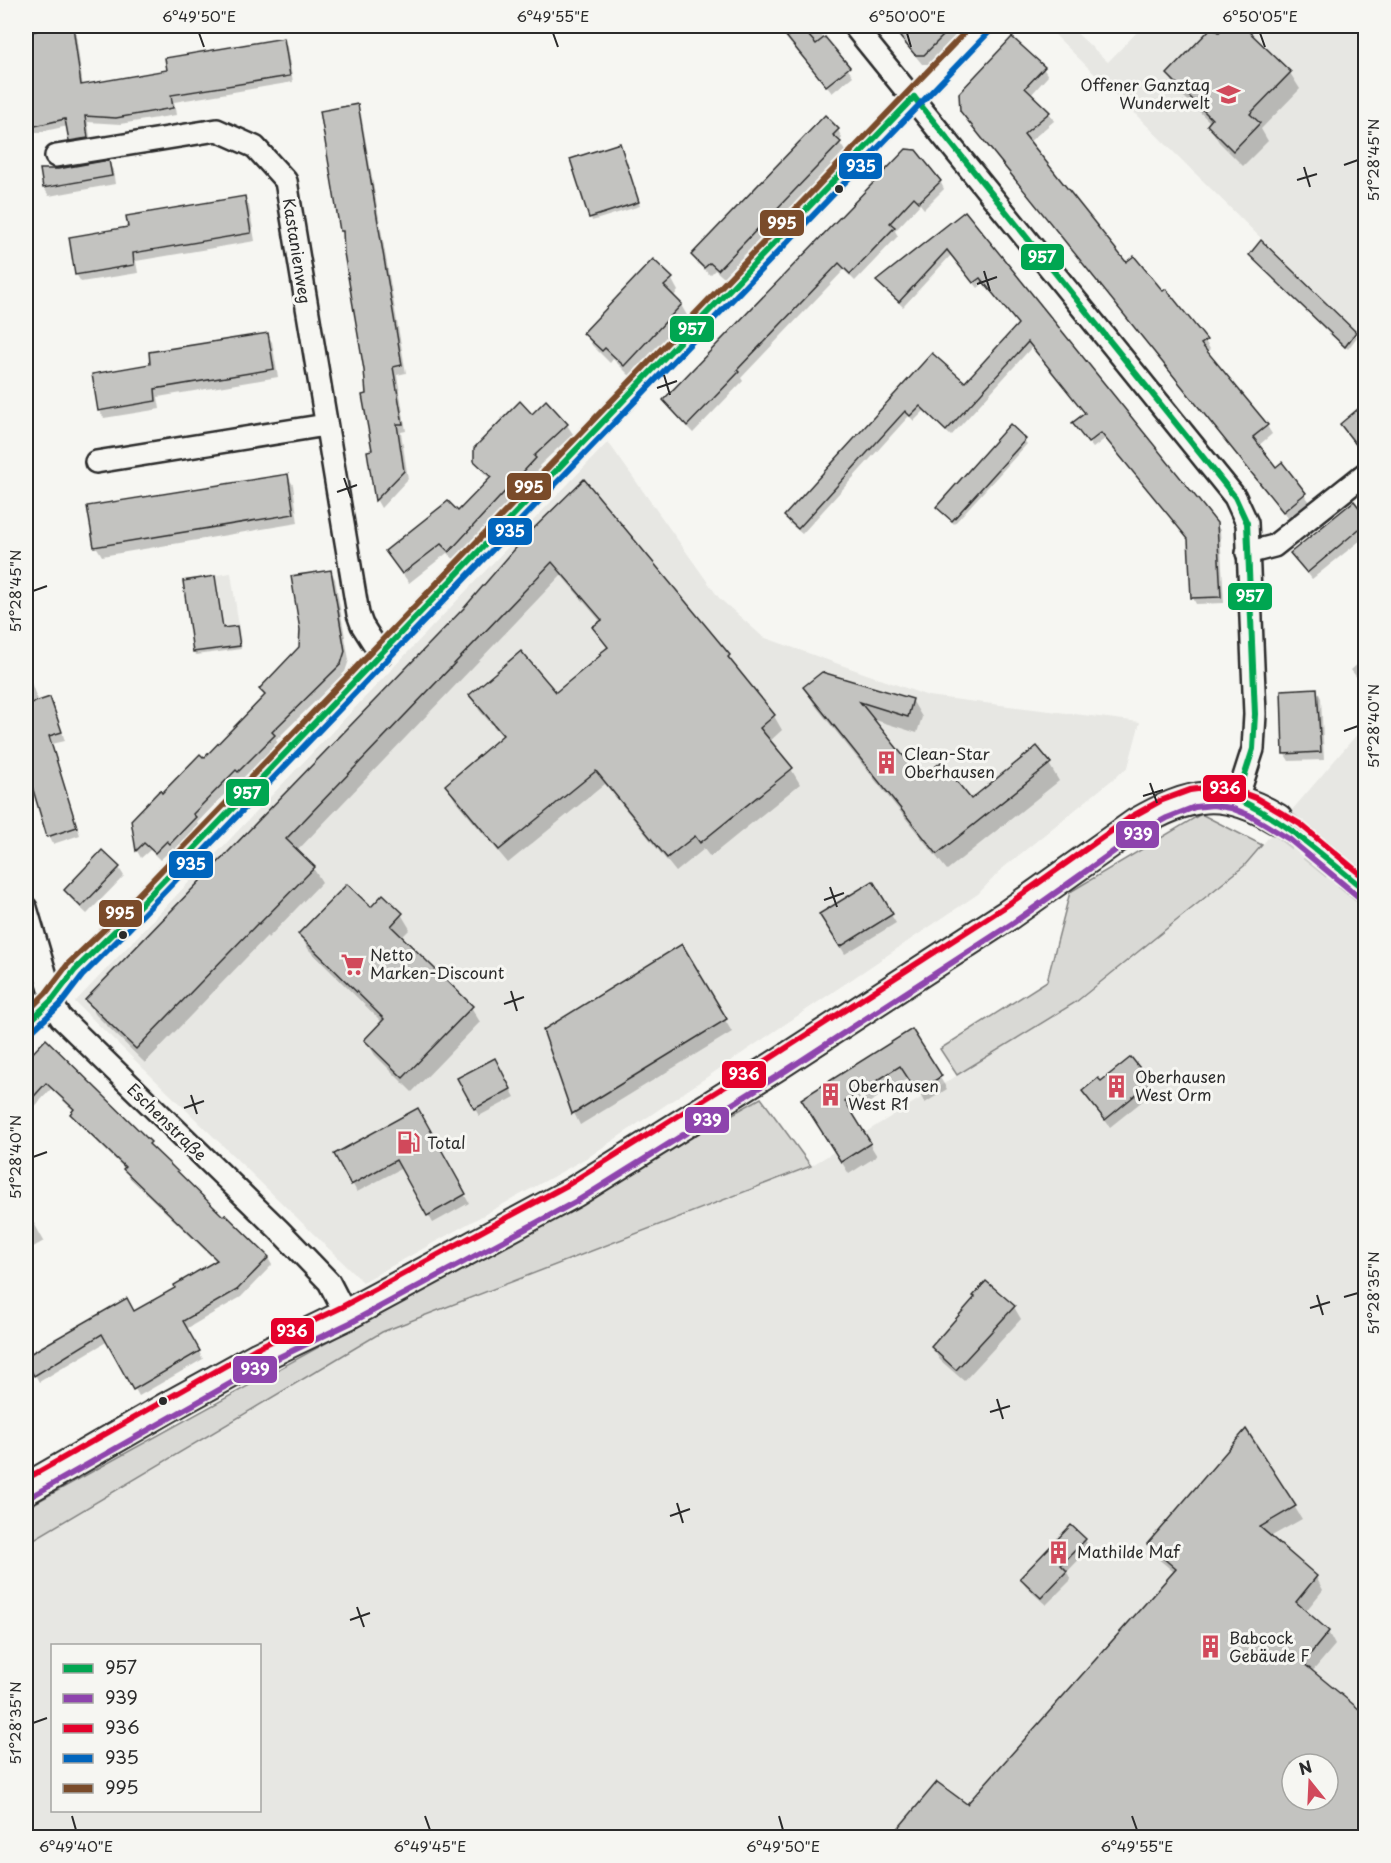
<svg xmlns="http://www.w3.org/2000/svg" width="1391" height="1863" font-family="'Playpen Sans',sans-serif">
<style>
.built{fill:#e7e7e3;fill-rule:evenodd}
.green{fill:#d9d9d5;stroke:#828280;stroke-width:1.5}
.shadow{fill:#0003;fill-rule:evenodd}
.building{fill:#c3c3c0;stroke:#2b2b2b;stroke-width:1.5;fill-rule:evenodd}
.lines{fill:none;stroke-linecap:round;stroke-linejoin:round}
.secondary-tunnel{stroke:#cdcdca;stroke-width:30;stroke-dasharray:30 15;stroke-linecap:butt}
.street-casing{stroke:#2b2b2b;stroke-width:26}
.secondary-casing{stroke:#2b2b2b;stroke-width:34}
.street{stroke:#f6f6f2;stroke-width:21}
.secondary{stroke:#f6f6f2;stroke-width:30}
.bus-1-casing{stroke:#f6f6f2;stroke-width:10}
.bus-2-casing{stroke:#f6f6f2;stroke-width:10}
.bus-3-casing{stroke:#f6f6f2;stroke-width:10}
.bus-4-casing{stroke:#f6f6f2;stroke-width:10}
.bus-5-casing{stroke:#f6f6f2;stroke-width:10}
.bus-1{stroke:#00a651;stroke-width:6}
.bus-2{stroke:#8e44ad;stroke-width:6}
.bus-3{stroke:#e4002b;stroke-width:6}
.bus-4{stroke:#0065bd;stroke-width:6}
.bus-5{stroke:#7a4b2a;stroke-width:6}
.ticks{fill:none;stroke:#2b2b2b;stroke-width:2}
.bus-dot{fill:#2b2b2b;stroke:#f6f6f2;stroke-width:2}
.labels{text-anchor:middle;stroke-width:6;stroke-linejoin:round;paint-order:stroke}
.poi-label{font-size:16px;fill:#2b2b2b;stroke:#f6f6f2;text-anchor:start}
.street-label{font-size:16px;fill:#2b2b2b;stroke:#f6f6f2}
.line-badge{stroke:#f6f6f2;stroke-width:2}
.badge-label{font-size:16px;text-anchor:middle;font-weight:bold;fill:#fff}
.neatline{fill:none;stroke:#2b2b2b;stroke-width:2}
.ticks-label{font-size:15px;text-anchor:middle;fill:#2b2b2b}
</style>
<rect width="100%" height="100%" fill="#f6f6f2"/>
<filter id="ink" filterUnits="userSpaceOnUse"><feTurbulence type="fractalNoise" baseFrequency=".0167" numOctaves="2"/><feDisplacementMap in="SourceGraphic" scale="12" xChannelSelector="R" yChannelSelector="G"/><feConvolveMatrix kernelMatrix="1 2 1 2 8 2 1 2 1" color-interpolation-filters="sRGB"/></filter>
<g filter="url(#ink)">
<g class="built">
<polygon points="1046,26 1069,26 1108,62 1143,26 1365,26 1365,323 1356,332"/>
<polygon points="608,442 719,598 763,637 928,696 1140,722 1128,767 1003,868 978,894 590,1156 363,1282 75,1002"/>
<polygon points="231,573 242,647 192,653 182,580"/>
<path d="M1365,725V1837H26V1544L382,1332L811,1166L1076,1002L1244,866ZM52,1646H260V1810H52ZM1292,1764H1328V1800H1292Z"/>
</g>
<g class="green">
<polygon points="1201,814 1262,845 1244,866 1076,1002 957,1075 940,1049 1047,981 1070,892"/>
<polygon points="761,1098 811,1166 382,1332 26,1544 26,1508 357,1326"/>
</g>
<g class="shadow">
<polygon points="54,26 75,27 83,87 169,72 283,40 287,47 293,82 174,102 176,115 120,124 88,122 91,144 75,147 71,140 68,126 26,135 26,34"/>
<polygon points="776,26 814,26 853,76 832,93"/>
<polygon points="891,26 967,26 929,64 922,64"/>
<polygon points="1228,26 1241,26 1290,73 1300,89 1261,129 1268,141 1243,166 1219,142 1209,126 1211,123 1178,91 1168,74"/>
<polygon points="1043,68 1048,76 1031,95 1049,112 1054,121 1029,142 1126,264 1205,341 1210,349 1206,353 1267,426 1272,434 1258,446 1276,469 1281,464 1310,502 1289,519 966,120 961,110"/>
<polygon points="357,106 361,114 406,373 397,375 406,431 401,432 408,479 381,508 377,501 368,452 374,451 366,369 345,237 341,231"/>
<polygon points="838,130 842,138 839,142 845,151 723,277 715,270 710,275 697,263 693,255"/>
<polygon points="621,148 640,206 592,221 572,160"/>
<polygon points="906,151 940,181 944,189 924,209 920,204 895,231 898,236 855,281 844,270 741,378 743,381 693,433 670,409 665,401"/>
<polygon points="108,162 113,170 115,184 49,196 44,188 58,170"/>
<polygon points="244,198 249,205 255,241 136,261 138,273 81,282 76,274"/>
<polygon points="965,213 1216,524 1220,530 1224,603 1196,604 1193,598 1190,541 1106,438 1093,448 1078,430 1086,414 1032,347 951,436 924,411 914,421 909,416 802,534 789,523 786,516 932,355 965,384 1019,325 984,283 978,288 951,255 903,307 882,287 878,281"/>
<polygon points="1262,242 1355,333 1357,337 1348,349 1253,259 1251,256"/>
<polygon points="671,278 678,291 673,297 681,305 688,317 631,377 613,359 610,363 592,345 585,333"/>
<polygon points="267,334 272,342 278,377 158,397 160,409 104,418 99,410 152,365"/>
<polygon points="546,403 567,425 573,434 539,466 541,469 456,561 447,553 409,583 387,552 458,513 491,480 482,471 476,460 532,416"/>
<polygon points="1366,405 1366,448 1361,451 1342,424"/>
<polygon points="1010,427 1027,444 954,524 938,507"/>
<polygon points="287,475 293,485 298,523 102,556 96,546"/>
<polygon points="1353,503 1366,518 1366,536 1312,579 1292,553"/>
<polygon points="529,535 729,656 738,672 774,716 782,730 769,742 791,769 800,784 710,857 704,849 676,872 605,784 508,863 455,800 447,785 503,737 479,710 471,695 555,694 602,656 608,649 594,628 601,622 561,575 297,851 313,868 322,882 268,938 267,936 145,1063 96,1015 87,1001 465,609"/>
<polygon points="331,571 335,579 349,660 345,672 276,740 278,743 244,779 241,777 197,823 199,826 175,851 173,848 160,860 150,850 141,858 137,851 133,820 204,760 265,697 261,689 300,648 302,630"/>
<polygon points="214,578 224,629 237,628 241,649 196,655 194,652"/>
<polygon points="26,601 30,617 26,619"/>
<polygon points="1366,657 1366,689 1351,670"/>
<polygon points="26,668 38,702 50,699 54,707 65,741 52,744 80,835 53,844 49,836 26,761"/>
<polygon points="805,687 912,700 922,717 917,733 872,719 921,781 970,801 1049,764 1059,781 947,870 814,704"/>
<polygon points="1317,690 1321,698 1324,760 1289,761 1284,753"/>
<polygon points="102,852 119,868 124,876 87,914 70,898 65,890"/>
<polygon points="872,884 896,923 845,954 821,915"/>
<polygon points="371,909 401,914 410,929 401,938 471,1007 480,1022 412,1092 375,1055 366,1040 383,1023 309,950 300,935"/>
<polygon points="681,946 732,1032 580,1125 574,1113 544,1031"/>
<polygon points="911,1031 947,1089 925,1103 909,1078 851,1114 877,1156 849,1174 810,1111"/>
<polygon points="46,1041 223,1218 268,1258 272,1265 241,1297 186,1329 203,1359 139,1396 108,1341 39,1382 26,1358 126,1300 134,1313 177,1288 217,1262 129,1177 125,1169 76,1121 72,1114 74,1111 51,1089 26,1116 26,1062"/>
<polygon points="1131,1059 1155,1091 1110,1127 1084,1091 1101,1083"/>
<polygon points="494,1060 515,1097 479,1116 459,1079"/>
<polygon points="417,1110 469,1203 433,1223 402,1168 357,1192 336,1154"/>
<polygon points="26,1209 44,1241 26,1251"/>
<polygon points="976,1298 1014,1307 1021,1319 964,1381 940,1360 932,1348"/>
<path d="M1294,1506L1302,1519L1270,1537L1316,1577L1323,1590L1305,1612L1328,1632L1335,1645L1312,1672L1366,1716V1838H892L967,1806L1174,1572L1156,1557L1149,1544ZM1292,1764H1328V1800H1292Z"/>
<polygon points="1071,1527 1085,1540 1090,1548 1067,1572 1071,1580 1046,1605 1026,1587 1022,1579"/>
</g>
<g class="building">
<polygon points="51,26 73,26 81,85 167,70 165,58 284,38 290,76 171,95 173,108 116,118 85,116 88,138 69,141 65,119 26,128 26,34"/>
<polygon points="778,26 800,26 816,44 825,37 850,67 826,86"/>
<polygon points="891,26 953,26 924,55 915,55"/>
<polygon points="1226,26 1243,26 1291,72 1250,114 1260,123 1233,151 1207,125 1212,119 1167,74 1212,27 1219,32"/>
<polygon points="1012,37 1045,67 1025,88 1050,112 1024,134 1126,262 1134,256 1163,291 1166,289 1207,340 1201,344 1268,425 1253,437 1276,467 1282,462 1306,493 1283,512 960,111 959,93"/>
<polygon points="358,104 402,365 393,367 403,424 397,424 404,471 375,501 367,451 372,450 362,395 366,394 364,370 344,253 343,231 340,231 320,111"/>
<polygon points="825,115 839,129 833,135 841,142 718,270 710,263 704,268 691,255"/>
<polygon points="620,143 639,202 589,218 570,159"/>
<polygon points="906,149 916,150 941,181 919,202 914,197 890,223 895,227 850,274 839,263 737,370 739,372 687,426 663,400"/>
<polygon points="109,160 112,176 43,188 40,169 58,169"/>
<polygon points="245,196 251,233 133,253 134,265 75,275 69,237 128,227 126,216"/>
<polygon points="965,211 1217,523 1221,597 1191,598 1188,539 1101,433 1088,443 1072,423 1085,413 1028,342 946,431 920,406 910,416 905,411 798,529 784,516 932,353 965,382 1018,324 980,278 973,283 947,250 899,302 876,281"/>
<polygon points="1261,240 1356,332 1345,347 1249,255"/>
<polygon points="653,259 673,278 664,286 682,304 624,366 605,348 602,351 583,333"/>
<polygon points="268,333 274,369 155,389 156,401 98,411 92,374 150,364 149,352"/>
<polygon points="546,400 568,424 534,456 536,458 449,552 441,544 402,574 385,551 448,501 458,511 491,477 474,461 474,448 520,401 532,414"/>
<polygon points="1365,403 1365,456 1340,424"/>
<polygon points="1010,424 1026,439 952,521 936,507"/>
<polygon points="288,474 294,514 94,547 87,506"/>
<polygon points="584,479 730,655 728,657 775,715 760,728 793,768 700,843 695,836 667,858 596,771 499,850 445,785 503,735 469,695 521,651 556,692 601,655 599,654 608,647 592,627 602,620 552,562 286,839 315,867 259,924 258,923 136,1049 85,1000 464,608 528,534"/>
<polygon points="1354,501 1365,515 1365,524 1307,573 1290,553"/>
<polygon points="331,570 345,651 341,664 272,732 275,735 238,772 236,770 193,814 196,817 170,844 167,841 155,853 144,843 136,851 131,820 160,790 162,793 200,754 204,758 265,695 259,689 299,647 300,630 291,576"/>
<polygon points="215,576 223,628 237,626 240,646 193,652 183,581"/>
<polygon points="822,672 913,699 908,717 860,702 921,778 941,762 971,799 1037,746 1051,763 937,854 803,687"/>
<polygon points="1317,688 1321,752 1283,754 1281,690"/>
<polygon points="50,697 62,732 49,736 77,827 47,837 26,766 26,705"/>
<polygon points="102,850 120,867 81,907 64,890"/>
<polygon points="873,881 893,914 840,947 819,914"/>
<polygon points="347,884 371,907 383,894 403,913 391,926 473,1006 403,1078 364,1040 384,1019 298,934"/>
<polygon points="682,944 727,1019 572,1114 543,1030"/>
<polygon points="912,1029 942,1076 917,1092 900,1066 845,1101 871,1143 841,1162 801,1099"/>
<polygon points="46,1039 151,1142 149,1144 170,1164 223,1216 225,1214 269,1257 237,1290 183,1321 200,1351 133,1390 102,1334 34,1376 26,1361 26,1356 127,1298 134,1311 175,1288 174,1285 217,1260 123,1169 125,1167 70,1114 74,1109 46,1083 26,1105 26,1060"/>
<polygon points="1131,1057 1151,1082 1105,1120 1082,1091 1098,1078 1101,1081"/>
<polygon points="495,1058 511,1089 474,1109 457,1078"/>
<polygon points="418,1108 466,1194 427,1216 396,1160 351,1185 334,1154"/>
<polygon points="986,1281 1015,1306 956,1370 931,1347 975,1297 973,1296"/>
<path d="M1246,1429L1296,1506L1260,1527L1317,1576L1296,1602L1329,1631L1303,1663L1365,1714V1838H890L937,1782L967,1804L1176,1569L1147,1544ZM1292,1764H1328V1800H1292Z"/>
<polygon points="1071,1525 1086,1539 1061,1565 1067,1571 1041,1598 1020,1578"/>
</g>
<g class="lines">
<polyline class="secondary-tunnel" points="1277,819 1366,891"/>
<defs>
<g id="street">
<polyline points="854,26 1235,497 1247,523 1255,714 1253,749 1237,799"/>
<polyline points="56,156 217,130 255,147 286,181 358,614 362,625 381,655"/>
<polyline points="96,462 326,425"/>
<polyline points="1247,553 1274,546 1366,473"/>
<polyline points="26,908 56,1010 61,1018 279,1230 329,1282 346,1315"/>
<polyline points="26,1025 53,999 75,970 118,928 983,26"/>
</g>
<path id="secondary" d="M26,1489L170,1406L259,1357L346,1315L574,1192L774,1067L1008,915L1136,824C1190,793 1222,786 1277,819"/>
</defs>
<use href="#street" class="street-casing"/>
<use href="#secondary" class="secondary-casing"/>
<use href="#street" class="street"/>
<use href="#secondary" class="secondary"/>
<defs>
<g id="bus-1">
<polyline points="914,97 1235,497 1247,523 1255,714 1253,749 1237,799"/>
<path d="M1237,799C1286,821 1324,857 1366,891"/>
<polyline points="26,1025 53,999 75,970 118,928 914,97"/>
</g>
<polyline id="bus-2" points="30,1497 263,1365 350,1323 579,1200 779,1075 1013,923 1141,832 1167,818 1195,807 1213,805 1231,808 1249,815 1289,839 1360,898"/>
<polyline id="bus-3" points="26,1479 255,1349 342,1307 569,1184 769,1059 1003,908 1131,817 1160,801 1190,790 1212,787 1235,790 1256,798 1300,824 1366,879"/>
<polyline id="bus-4" points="32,1031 60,1005 82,976 124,934 989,32"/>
<polyline id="bus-5" points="26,1013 46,993 68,964 112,922 971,26"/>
</defs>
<use href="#bus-1" class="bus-1-casing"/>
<use href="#bus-2" class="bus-2-casing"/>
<use href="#bus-3" class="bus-3-casing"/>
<use href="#bus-4" class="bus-4-casing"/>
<use href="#bus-5" class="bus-5-casing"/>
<use href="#bus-1" class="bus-1"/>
<use href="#bus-2" class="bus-2"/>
<use href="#bus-3" class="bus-3"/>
<use href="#bus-4" class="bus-4"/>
<use href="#bus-5" class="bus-5"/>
</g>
</g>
<path class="ticks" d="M199,33L204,47M553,33L558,47M907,33L911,47M1260,33L1265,47M1344,165L1358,160M1304,167L1310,187M1297,180L1317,174M984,271L990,291M977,284L997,277M664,375L670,395M657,388L677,381M344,478L351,498M337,492L357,485M33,591L47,586M1344,731L1358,726M1150,783L1157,803M1143,796L1163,790M830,887L837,907M824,900L844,893M511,991L517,1011M504,1004L524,997M191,1095L197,1114M184,1108L204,1101M33,1157L47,1152M1317,1295L1323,1315M1344,1297L1358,1293M1310,1308L1330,1302M997,1399L1003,1419M990,1412L1010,1406M677,1503L683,1523M670,1516L690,1509M357,1607L364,1627M350,1620L370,1613M33,1723L47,1718M72,1816L76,1830M425,1816L430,1830M779,1816L783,1830M1132,1816L1137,1830"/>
<defs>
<symbol id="school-bare" viewBox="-9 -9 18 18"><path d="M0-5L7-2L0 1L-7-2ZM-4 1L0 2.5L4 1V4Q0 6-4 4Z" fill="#d1495b" stroke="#f6f6f2" stroke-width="2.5" paint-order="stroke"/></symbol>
<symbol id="building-bare" viewBox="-9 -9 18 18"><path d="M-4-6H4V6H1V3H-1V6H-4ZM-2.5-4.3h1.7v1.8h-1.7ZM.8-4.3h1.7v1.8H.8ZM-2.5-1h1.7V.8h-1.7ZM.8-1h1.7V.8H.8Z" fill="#d1495b" stroke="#f6f6f2" stroke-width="2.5" paint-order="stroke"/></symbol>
<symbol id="supermarket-bare" viewBox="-9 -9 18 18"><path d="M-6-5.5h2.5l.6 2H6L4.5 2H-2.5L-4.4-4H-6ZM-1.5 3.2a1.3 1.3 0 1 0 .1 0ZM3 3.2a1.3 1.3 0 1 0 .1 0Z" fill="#d1495b" stroke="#f6f6f2" stroke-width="2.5" paint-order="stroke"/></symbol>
<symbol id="fuel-bare" viewBox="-9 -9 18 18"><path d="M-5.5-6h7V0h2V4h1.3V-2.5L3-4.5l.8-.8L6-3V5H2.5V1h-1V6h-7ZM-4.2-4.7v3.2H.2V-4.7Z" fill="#d1495b" stroke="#f6f6f2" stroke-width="2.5" paint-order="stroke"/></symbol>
</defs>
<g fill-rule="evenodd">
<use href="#school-bare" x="1212" y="78" width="33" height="33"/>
<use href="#building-bare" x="870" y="746" width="33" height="33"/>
<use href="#supermarket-bare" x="336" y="948" width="33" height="33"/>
<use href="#building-bare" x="1100" y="1070" width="33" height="33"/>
<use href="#building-bare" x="814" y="1078" width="33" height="33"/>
<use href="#fuel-bare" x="392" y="1126" width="33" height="33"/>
<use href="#building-bare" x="1042" y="1536" width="33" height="33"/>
<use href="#building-bare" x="1194" y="1630" width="33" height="33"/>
</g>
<g class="bus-dot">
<circle cx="839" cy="189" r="5"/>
<circle cx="123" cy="935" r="5"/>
<circle cx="163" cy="1401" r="5"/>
</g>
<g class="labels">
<g class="poi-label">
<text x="1210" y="91" text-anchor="end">Offener Ganztag<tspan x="1210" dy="18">Wunderwelt</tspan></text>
<text x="904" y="760">Clean-Star<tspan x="904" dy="18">Oberhausen</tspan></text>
<text x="370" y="961">Netto<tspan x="370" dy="18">Marken-Discount</tspan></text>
<text x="1135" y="1083">Oberhausen<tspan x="1135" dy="18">West Orm</tspan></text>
<text x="848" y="1092">Oberhausen<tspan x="848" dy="18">West R1</tspan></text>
<text x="427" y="1149">Total</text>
<text x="1077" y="1558">Mathilde Maf</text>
<text x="1229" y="1644">Babcock<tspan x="1229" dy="18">Gebäude F</tspan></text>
</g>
<g class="street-label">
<text transform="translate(297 251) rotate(81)" y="6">Kastanienweg</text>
<text transform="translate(167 1122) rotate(44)" y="6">Eschenstraße</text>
</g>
</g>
<g class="line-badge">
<rect x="838" y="152" width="45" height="28" rx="6" fill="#0065bd"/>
<rect x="759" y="209" width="46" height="28" rx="6" fill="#7a4b2a"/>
<rect x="1020" y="243" width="45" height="28" rx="6" fill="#00a651"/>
<rect x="669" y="315" width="46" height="28" rx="6" fill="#00a651"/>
<rect x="506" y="472" width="46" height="29" rx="6" fill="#7a4b2a"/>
<rect x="487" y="517" width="46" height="29" rx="6" fill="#0065bd"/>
<rect x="1227" y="582" width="46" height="29" rx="6" fill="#00a651"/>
<rect x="1202" y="774" width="45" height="29" rx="6" fill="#e4002b"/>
<rect x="225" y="778" width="45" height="29" rx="6" fill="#00a651"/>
<rect x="1115" y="820" width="45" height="29" rx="6" fill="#8e44ad"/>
<rect x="168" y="850" width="46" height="29" rx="6" fill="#0065bd"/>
<rect x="98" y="899" width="45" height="29" rx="6" fill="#7a4b2a"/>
<rect x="721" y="1060" width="46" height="29" rx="6" fill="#e4002b"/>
<rect x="684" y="1106" width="46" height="28" rx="6" fill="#8e44ad"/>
<rect x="270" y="1317" width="45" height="28" rx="6" fill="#e4002b"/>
<rect x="232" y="1355" width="46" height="29" rx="6" fill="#8e44ad"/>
</g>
<g class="badge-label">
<text x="861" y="172">935</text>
<text x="782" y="229">995</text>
<text x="1042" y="263">957</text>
<text x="692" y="335">957</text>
<text x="529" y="493">995</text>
<text x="510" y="537">935</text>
<text x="1250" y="602">957</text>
<text x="1225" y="794">936</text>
<text x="247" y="799">957</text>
<text x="1138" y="840">939</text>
<text x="191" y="870">935</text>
<text x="120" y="919">995</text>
<text x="744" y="1080">936</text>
<text x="707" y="1126">939</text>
<text x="292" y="1337">936</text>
<text x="255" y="1375">939</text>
</g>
<rect width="1391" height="1863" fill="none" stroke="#f6f6f2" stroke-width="66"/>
<rect x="51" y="1644" width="210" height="168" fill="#f6f6f2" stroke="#a5a5a2" stroke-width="1.5"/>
<rect x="63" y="1664" width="30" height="9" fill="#00a651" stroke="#a5a5a2" stroke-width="1.5"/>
<text x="105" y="1674" font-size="18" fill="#2b2b2b">957</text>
<rect x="63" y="1694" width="30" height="9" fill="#8e44ad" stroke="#a5a5a2" stroke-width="1.5"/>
<text x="105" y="1704" font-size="18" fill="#2b2b2b">939</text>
<rect x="63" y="1724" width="30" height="9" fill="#e4002b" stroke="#a5a5a2" stroke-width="1.5"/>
<text x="105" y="1734" font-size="18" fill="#2b2b2b">936</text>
<rect x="63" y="1754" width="30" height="9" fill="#0065bd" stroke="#a5a5a2" stroke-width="1.5"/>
<text x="105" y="1764" font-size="18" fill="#2b2b2b">935</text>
<rect x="63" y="1784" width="30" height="9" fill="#7a4b2a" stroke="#a5a5a2" stroke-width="1.5"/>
<text x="105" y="1794" font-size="18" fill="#2b2b2b">995</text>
<g transform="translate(1310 1782) rotate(342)"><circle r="28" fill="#f6f6f2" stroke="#a5a5a2" stroke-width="1.5"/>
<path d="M0-4.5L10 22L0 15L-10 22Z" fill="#d1495b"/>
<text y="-9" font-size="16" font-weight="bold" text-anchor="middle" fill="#2b2b2b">N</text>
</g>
<rect x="33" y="33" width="1325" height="1797" class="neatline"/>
<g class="ticks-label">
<text x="199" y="22">6°49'50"E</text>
<text x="553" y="22">6°49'55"E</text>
<text x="907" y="22">6°50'00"E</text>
<text x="1260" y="22">6°50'05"E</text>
<text transform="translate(1374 160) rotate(-90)" y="5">51°28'45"N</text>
<text transform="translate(16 591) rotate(-90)" y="5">51°28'45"N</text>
<text transform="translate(1374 726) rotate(-90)" y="5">51°28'40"N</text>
<text transform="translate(16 1157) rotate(-90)" y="5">51°28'40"N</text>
<text transform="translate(1374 1293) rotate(-90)" y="5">51°28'35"N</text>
<text transform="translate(16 1723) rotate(-90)" y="5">51°28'35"N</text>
<text x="76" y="1852">6°49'40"E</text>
<text x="430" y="1852">6°49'45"E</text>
<text x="783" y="1852">6°49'50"E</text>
<text x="1137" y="1852">6°49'55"E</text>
</g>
</svg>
